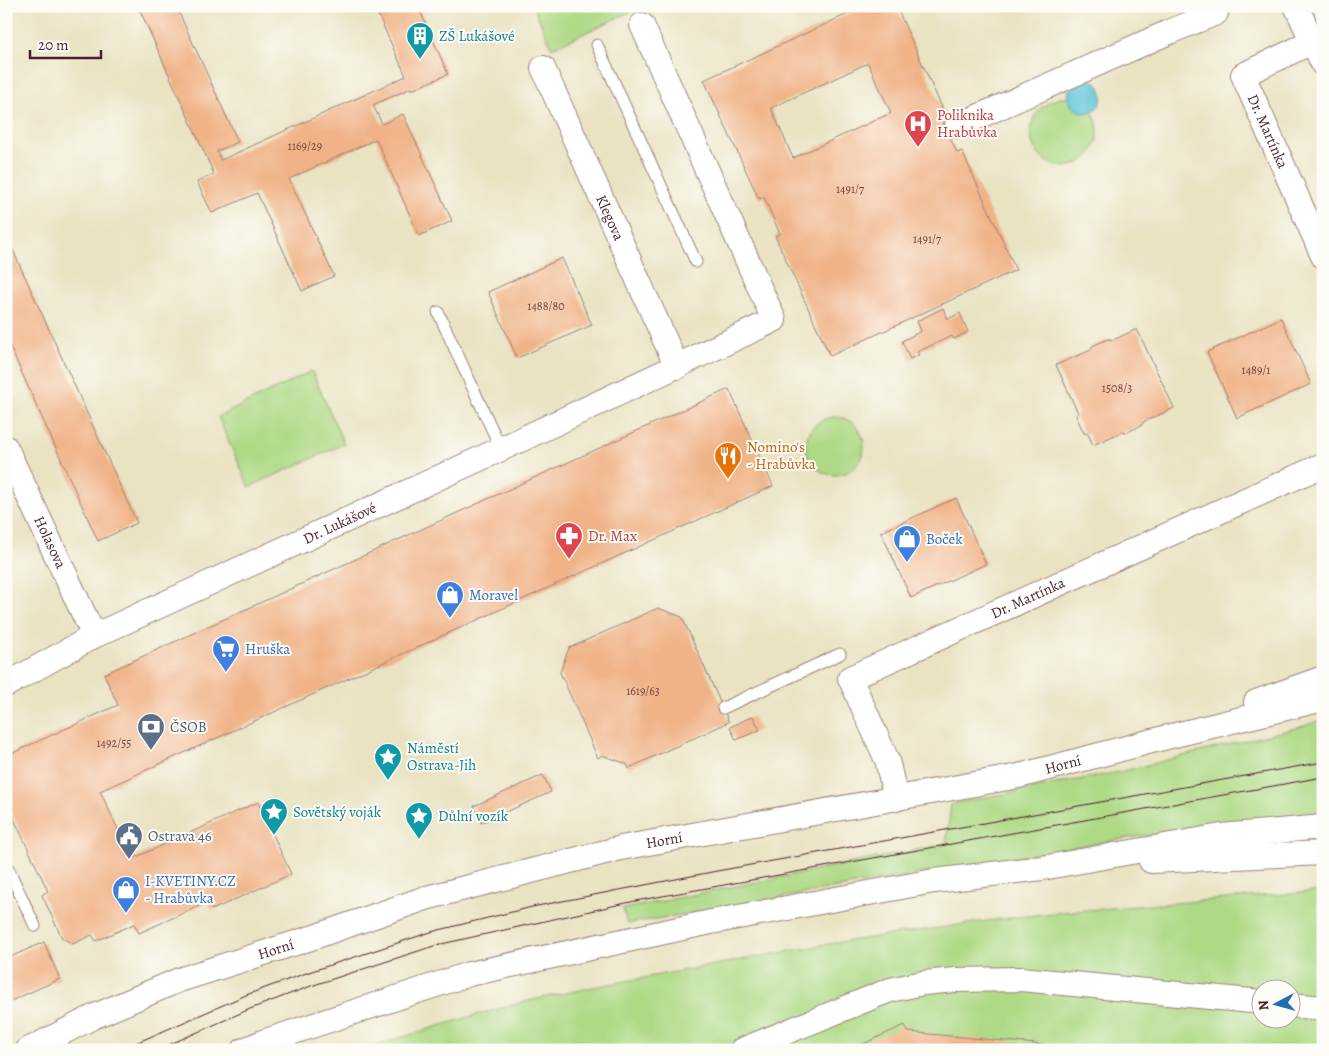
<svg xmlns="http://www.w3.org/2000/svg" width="1329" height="1056" font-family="Alegreya,serif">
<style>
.green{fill:#aed985;stroke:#7c7c58;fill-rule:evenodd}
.water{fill:#5bc4d7;stroke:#527281}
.building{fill:#f0b388;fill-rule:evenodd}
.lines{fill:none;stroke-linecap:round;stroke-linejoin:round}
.lane-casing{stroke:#9a8176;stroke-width:13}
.street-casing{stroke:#9a8176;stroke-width:26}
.lane{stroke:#fff;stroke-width:11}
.street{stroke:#fff;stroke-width:24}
.tram{stroke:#4a1f2b;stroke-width:1}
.labels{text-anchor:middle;stroke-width:4;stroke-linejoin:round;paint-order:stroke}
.number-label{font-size:12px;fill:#744442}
.culture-label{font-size:15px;fill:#0d838f;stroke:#fdfcf7;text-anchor:start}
.health-label{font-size:15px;fill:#be3a42;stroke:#fdfcf7;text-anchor:start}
.street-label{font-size:15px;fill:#4a1f2b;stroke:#fdfcf7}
.food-label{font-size:15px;fill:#c56008;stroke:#fdfcf7;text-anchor:start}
.shop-label{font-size:15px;fill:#366cbe;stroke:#fdfcf7;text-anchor:start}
.service-label{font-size:15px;fill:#4e5e75;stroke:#fdfcf7;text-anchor:start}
</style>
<rect width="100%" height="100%" fill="#fdfcf7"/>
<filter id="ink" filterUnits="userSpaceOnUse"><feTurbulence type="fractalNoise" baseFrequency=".02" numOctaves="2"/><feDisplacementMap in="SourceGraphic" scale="10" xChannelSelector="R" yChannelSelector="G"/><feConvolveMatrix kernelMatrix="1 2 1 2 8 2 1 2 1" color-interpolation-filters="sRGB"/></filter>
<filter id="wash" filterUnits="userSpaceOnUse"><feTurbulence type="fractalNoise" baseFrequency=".0096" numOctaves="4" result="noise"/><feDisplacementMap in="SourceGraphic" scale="20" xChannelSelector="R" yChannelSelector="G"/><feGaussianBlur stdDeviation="1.12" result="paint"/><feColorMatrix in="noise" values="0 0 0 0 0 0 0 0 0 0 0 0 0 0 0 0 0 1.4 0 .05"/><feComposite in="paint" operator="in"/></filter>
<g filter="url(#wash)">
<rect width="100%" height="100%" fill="#e9e3c2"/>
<g class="green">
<polygon points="533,6 643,6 552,48"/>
<path d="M1061,98H1068C1072,110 1080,114 1092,111C1116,154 1062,187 1037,152C1031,144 1030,134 1031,126C1035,110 1046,102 1061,98Z"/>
<polygon points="312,371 344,444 249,487 218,417"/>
<circle cx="835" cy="446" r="29"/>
<polygon points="1323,719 1323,824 1140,836 627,924 623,909 946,844 951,804 1119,772 1304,726"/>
<path d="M1323,891V1050H360L472,1016L532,1000L599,986L834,943L1001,919L1062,912ZM1262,988H1292V1018H1262Z"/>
</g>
<path class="water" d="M1090,79C1097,82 1101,86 1102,94C1104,120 1062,118 1069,89Z"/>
<g id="blocks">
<g class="building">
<polygon points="138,6 176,6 238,142 217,151 221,160 406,76 374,6 418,6 448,74 412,90 411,88 373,105 382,124 403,114 452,221 419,236 376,139 289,179 334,276 302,291 257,193 212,213 197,182 214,174"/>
<path d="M865,6H896L945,114L940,116L957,153L962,151L1016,270L830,356L775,236L780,234L764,197L759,199L704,80ZM868,63L891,113L793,158L771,108Z"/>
<polygon points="6,235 137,523 98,541 6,338"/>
<polygon points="562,258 592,325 517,358 488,292"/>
<polygon points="943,308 948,319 960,313 968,332 954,339 952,336 917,352 919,355 910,359 902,341 921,331 917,321"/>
<polygon points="1281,318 1311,384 1237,418 1207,352"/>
<polygon points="1137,329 1174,408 1143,422 1142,425 1126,433 1122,432 1093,445 1088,434 1084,433 1076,416 1078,413 1056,365 1091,350 1092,346 1108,339 1113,340"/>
<polygon points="729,389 773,486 100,791 125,844 127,842 134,858 258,802 291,874 212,910 208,902 139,933 134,924 96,941 92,935 73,944 62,938 42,895 48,891 6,802 6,756 118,705 104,674"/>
<polygon points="956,498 986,564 911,598 881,532"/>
<polygon points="658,608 682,617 729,722 631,767 629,769 627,764 602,755 598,758 560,672 569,648"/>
<polygon points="753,716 760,730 736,740 730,727"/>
<polygon points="543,775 551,792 481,823 474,806"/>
<polygon points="44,942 60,979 6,1003 6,959"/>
<polygon points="905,1025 908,1032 1026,1043 1071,1048 1071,1050 850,1050"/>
</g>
</g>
</g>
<g filter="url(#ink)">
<use href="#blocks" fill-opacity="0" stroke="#9a8176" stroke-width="1"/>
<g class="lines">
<defs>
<g id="lane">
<polyline points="597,45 696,262"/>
<polyline points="438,312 501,449"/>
<polyline points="723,708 840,654"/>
<polyline points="6,864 35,926"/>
</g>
<g id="street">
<polyline points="1296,6 1323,64"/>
<path id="s1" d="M1312,42L1243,75L1323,256"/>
<path id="s2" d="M543,68L677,367"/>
<polyline points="957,126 1169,32 1216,13 1213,6"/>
<path id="s3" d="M6,448L94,636"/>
<path id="s4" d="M6,685L94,636L501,449L774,320L642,25"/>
<polyline points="1256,702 1323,678"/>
<path id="s5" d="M896,799L887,760L850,678L1323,465"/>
<polyline points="1151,861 1323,853"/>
<polyline points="1292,1005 1323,1008"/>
<path id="s6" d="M28,1050L95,1016L179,980L311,938L426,898L621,848L1019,776L1171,736L1323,699"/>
<polyline points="244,1050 263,1042 469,974 711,922 934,881 1042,868 1221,836 1323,827"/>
<polyline points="742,1050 890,990 923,983 956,980 1021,979 1262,1002"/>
</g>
</defs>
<use href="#lane" class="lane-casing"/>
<use href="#street" class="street-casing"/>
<use href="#lane" class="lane"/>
<use href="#street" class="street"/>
<g class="tram">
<polyline points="120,1050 246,995 309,972 431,932 532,907 717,871 1323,762"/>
<polyline points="157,1050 250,1009 311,986 437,945 635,901 1323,777"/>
</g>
</g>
</g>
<defs>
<symbol id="building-pin" viewBox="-11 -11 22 30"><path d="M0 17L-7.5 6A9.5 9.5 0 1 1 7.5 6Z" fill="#0f9aa8" stroke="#fdfcf7"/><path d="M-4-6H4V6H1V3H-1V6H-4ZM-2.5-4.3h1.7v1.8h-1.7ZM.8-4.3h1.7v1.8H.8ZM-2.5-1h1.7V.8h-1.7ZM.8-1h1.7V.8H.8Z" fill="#fff"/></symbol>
<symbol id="hospital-pin" viewBox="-11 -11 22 30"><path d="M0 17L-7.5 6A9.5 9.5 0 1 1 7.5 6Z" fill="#e0444e" stroke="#fdfcf7"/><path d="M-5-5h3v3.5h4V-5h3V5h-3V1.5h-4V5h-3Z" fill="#fff"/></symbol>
<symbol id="restaurant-pin" viewBox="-11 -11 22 30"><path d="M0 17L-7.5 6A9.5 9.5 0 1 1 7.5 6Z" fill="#e8710a" stroke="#fdfcf7"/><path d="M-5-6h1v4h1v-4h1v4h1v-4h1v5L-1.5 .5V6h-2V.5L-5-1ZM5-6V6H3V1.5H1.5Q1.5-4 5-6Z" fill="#fff"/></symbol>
<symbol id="pharmacy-pin" viewBox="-11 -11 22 30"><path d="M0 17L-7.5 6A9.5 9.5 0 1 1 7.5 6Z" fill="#e0444e" stroke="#fdfcf7"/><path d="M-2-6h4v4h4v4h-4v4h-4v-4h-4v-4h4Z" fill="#fff"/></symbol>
<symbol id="shop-pin" viewBox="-11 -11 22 30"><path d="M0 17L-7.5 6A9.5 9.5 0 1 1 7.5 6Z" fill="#3f7fe0" stroke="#fdfcf7"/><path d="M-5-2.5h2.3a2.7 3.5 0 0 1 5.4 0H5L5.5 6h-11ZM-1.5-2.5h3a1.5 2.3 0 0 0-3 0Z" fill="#fff"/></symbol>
<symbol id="supermarket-pin" viewBox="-11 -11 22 30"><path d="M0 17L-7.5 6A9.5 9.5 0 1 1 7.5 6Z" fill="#3f7fe0" stroke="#fdfcf7"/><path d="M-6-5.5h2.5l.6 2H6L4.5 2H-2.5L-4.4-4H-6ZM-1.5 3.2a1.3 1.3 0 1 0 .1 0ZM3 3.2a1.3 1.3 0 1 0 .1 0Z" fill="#fff"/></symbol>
<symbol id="bank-pin" viewBox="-11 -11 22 30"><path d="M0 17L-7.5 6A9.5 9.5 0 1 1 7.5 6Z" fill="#5c6f8a" stroke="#fdfcf7"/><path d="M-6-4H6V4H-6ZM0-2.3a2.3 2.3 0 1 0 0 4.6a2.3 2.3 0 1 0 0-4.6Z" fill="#fff"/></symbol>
<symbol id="sight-pin" viewBox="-11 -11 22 30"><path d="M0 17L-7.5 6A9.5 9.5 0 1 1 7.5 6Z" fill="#0f9aa8" stroke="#fdfcf7"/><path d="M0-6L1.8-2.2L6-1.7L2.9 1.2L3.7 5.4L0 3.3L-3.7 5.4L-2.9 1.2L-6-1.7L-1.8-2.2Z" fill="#fff"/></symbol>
<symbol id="civic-pin" viewBox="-11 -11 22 30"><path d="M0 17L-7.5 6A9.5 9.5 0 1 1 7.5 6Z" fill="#5c6f8a" stroke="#fdfcf7"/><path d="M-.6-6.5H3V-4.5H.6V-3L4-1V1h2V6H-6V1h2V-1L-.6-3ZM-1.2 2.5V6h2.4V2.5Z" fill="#fff"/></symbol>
</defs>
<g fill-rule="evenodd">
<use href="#building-pin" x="404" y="20" width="32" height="43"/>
<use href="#hospital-pin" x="902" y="108" width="32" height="43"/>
<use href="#restaurant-pin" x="712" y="440" width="32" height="43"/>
<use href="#pharmacy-pin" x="553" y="520" width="32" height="43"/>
<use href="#shop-pin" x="891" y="523" width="32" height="43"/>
<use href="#shop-pin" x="434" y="579" width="32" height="43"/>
<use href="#supermarket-pin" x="210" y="633" width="32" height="43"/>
<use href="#bank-pin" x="135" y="711" width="32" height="43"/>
<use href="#sight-pin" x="372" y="741" width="32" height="43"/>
<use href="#sight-pin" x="258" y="796" width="32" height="43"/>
<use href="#sight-pin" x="403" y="800" width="32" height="43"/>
<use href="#civic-pin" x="113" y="820" width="32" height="43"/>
<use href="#shop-pin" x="110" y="874" width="32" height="43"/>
</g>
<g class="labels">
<g class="number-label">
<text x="305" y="150">1169/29</text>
<text x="850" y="193">1491/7</text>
<text x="927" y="243">1491/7</text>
<text x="546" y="310">1488/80</text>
<text x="1256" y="374">1489/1</text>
<text x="1117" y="392">1508/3</text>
<text x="643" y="695">1619/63</text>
<text x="114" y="747">1492/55</text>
</g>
<g class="culture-label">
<text x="439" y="41">ZŠ Lukášové</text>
<text x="407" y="753">Náměstí<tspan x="407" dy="17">Ostrava-Jih</tspan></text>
<text x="293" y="817">Sovětský voják</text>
<text x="438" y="821">Důlní vozík</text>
</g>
<g class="health-label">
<text x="937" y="120">Poliknika<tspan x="937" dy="17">Hrabůvka</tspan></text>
<text x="588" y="541">Dr. Max</text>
</g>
<g class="street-label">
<text dy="5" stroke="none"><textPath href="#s1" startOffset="138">Dr. Martínka</textPath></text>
<text dy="5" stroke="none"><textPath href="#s2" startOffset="164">Klegova</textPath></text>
<text dy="5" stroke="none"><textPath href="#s4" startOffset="371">Dr. Lukášové</textPath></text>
<text dy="5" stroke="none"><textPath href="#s3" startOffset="104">Holasova</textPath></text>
<text dy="5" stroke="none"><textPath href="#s5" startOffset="325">Dr. Martínka</textPath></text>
<text dy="5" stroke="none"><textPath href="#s6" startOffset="1078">Horní</textPath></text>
<text dy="5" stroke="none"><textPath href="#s6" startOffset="672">Horní</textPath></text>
<text dy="5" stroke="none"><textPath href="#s6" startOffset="268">Horní</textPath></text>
</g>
<g class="food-label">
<text x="747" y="452">Nomino's<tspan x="747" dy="17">- Hrabůvka</tspan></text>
</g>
<g class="shop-label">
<text x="926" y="544">Boček</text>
<text x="469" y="600">Moravel</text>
<text x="245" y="654">Hruška</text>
<text x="145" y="886">I-KVETINY.CZ<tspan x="145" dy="17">- Hrabůvka</tspan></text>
</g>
<g class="service-label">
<text x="170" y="732">ČSOB</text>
<text x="148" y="841">Ostrava 46</text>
</g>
</g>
<rect width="1329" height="1056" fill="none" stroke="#fdfcf7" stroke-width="25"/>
<g transform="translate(1276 1004) rotate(264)"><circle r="24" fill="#fdfcf7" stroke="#b5a4a5"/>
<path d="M0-4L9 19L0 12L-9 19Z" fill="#1f6fb2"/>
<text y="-8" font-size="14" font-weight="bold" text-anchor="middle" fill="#4a1f2b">N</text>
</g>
<path d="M30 50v8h71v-8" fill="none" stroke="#4a1f2b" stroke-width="2.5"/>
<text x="38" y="50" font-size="15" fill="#4a1f2b" stroke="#fdfcf7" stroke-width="4" paint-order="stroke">20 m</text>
</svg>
